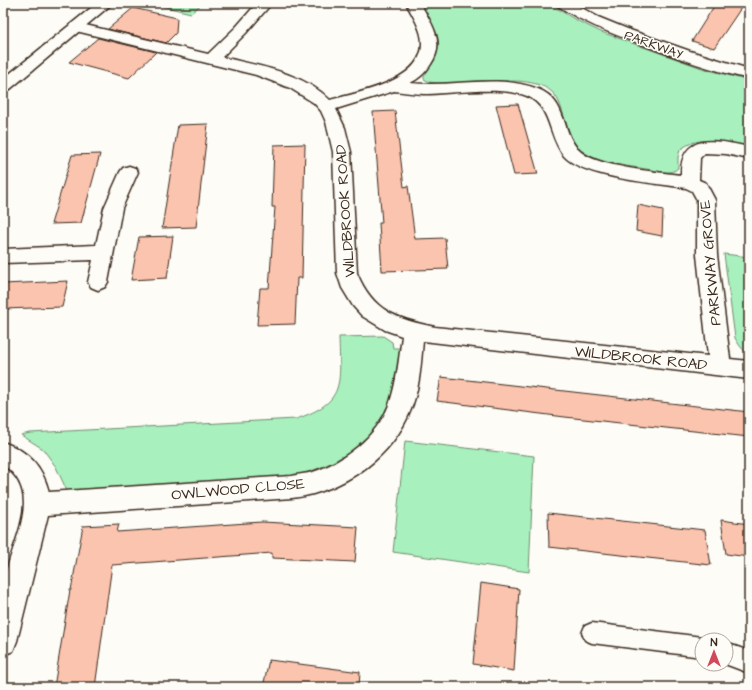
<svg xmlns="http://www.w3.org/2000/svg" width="752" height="690" font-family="'Architects Daughter',sans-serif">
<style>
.green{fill:#a8f0bd;stroke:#728d6e}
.building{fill:#fbc4ae;stroke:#3b2a1e}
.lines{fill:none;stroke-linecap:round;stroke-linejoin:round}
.service-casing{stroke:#3b2a1e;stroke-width:3}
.minor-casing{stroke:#3b2a1e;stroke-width:3}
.tertiary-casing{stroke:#3b2a1e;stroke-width:3}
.service{fill:#fdfcf7;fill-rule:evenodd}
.minor{fill:#fdfcf7;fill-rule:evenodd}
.tertiary{fill:#fdfcf7;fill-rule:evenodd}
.labels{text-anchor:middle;stroke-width:3;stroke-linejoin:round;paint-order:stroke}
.far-street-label{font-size:13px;fill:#3b2a1e;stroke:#fdfcf7}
.street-label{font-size:15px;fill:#3b2a1e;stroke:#fdfcf7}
</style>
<rect width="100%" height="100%" fill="#fdfcf7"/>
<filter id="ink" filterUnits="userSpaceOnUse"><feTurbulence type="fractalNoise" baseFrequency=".025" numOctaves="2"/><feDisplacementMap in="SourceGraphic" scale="8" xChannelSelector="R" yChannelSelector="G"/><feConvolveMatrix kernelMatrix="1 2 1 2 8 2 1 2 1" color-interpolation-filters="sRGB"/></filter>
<g filter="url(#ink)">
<g class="green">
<polygon points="148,3 203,3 191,13"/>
<path d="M421,3H548L576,20L601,32L702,68L749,81V147C725,143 700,133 680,150L678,157V168C671,176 656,170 646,169C623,165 589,164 574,142C570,136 568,128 566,122C562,112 560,99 552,92C543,84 529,82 518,81L436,83L429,82L424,79V76C449,43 438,36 421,3Z"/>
<path d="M724,254L749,257V354C742,350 739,345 735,338Z"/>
<path d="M383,336L392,342L393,348H401C398,368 397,392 387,411C368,448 330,467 291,477L67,491L56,467L43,449L21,435L30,433L296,419C346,402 340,384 339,337Z"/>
<polygon points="405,441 534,456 529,572 393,552"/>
</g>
<g class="building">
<polygon points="716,3 723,3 741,8 714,48 692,41"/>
<polygon points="133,8 177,18 176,33 166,43 108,29"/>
<polygon points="98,38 156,52 129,78 69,62"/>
<polygon points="518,104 538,174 514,175 496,105"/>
<polygon points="395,111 404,187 408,186 415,239 445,238 448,269 382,271 379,223 382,223 373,112"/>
<polygon points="208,124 196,227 162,228 178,125"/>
<polygon points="305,144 302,278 297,278 295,324 257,325 260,288 269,288 275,207 272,207 274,145"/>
<polygon points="100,154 81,223 51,224 72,155"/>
<polygon points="638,205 663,210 662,236 636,231"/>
<polygon points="173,236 167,278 131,280 139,237"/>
<polygon points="68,281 62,307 3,309 3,284"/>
<polygon points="441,377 749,412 749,437 565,417 437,401"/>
<polygon points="548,513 705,530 711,565 549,547"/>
<polygon points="721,520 749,524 749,557 726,554"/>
<polygon points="262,522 358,527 355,562 272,558 272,553 112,565 95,687 54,687 70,590 71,590 83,526 119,524 117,532"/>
<polygon points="481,583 519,589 514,671 473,664"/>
<polygon points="269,660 360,672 359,687 263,687"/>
</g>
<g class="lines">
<defs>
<g id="service">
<polygon points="592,623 702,637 710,640 702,640 702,657 592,643 585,640 582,633 585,626"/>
<polygon points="726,643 749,651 749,673 725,664 726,664"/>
</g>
<g id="minor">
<path d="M257,3H272L246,33L222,57C258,66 302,72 330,100C359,92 423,81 422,43C422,29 412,15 406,3H420C431,23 446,42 431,64C426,72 419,79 410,83C452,88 497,73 538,89C569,101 560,134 581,152C599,167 656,172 681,175C680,131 718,140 749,147V159L726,154L705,153L700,158L699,180L706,183L715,200L717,255L730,359L749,361V379L423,341C421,362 420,384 413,404C397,450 359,480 313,494C306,496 299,497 292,498L48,515L17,641L13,651L3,655C3,633 1,610 3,588C7,547 48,495 3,465V442C28,451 42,465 49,492L292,476C299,474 306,474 313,472C344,462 377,436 389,405C397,383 399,358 402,336L385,330L362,316L353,306L342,288L337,273L333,152L326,122L321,111L314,103L290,88L256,75L72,30L70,27L72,24L77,23L208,54L236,27ZM394,91C405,92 416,94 427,94C454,93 503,86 527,96C552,107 548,137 564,156C584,178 656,183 686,188L692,191L697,200V255L708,356L435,327C397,319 373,312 357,273L351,152L345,128L336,109Z"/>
<path d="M556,3H573L598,17L630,30L690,51L749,69V79C712,70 677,58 641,44C612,34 584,23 558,6Z"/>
<polygon points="129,166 135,168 138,172 122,208 108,282 105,287 98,290 91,287 88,282 93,260 3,263 3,249 96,245 104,208 120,172 123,168"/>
</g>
<polygon id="tertiary" points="97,3 113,3 9,90 3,92 3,79"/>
</defs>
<use href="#service" class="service-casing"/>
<use href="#minor" class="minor-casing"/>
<use href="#tertiary" class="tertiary-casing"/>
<use href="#service" class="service"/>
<use href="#minor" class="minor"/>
<use href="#tertiary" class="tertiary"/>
</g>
</g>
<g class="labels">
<g class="far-street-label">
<text transform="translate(654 44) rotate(20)" y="5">PARKWAY</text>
</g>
<g class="street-label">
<text transform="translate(345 211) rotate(-94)" y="5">WILDBROOK ROAD</text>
<text transform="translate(710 263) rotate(-95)" y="5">PARKWAY GROVE</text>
<text transform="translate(641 358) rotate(6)" y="5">WILDBROOK ROAD</text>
<text transform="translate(238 489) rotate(-5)" y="5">OWLWOOD CLOSE</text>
</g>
</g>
<rect width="752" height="690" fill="none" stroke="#fdfcf7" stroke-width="16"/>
<rect x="8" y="8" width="736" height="674" fill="none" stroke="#3b2a1e" stroke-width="1.5" filter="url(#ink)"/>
<g transform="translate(714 652)"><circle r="19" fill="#fdfcf7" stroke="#afa8a0"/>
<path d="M0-3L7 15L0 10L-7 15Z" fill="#d1495b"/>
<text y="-6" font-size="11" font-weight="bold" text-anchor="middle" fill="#3b2a1e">N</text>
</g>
</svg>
